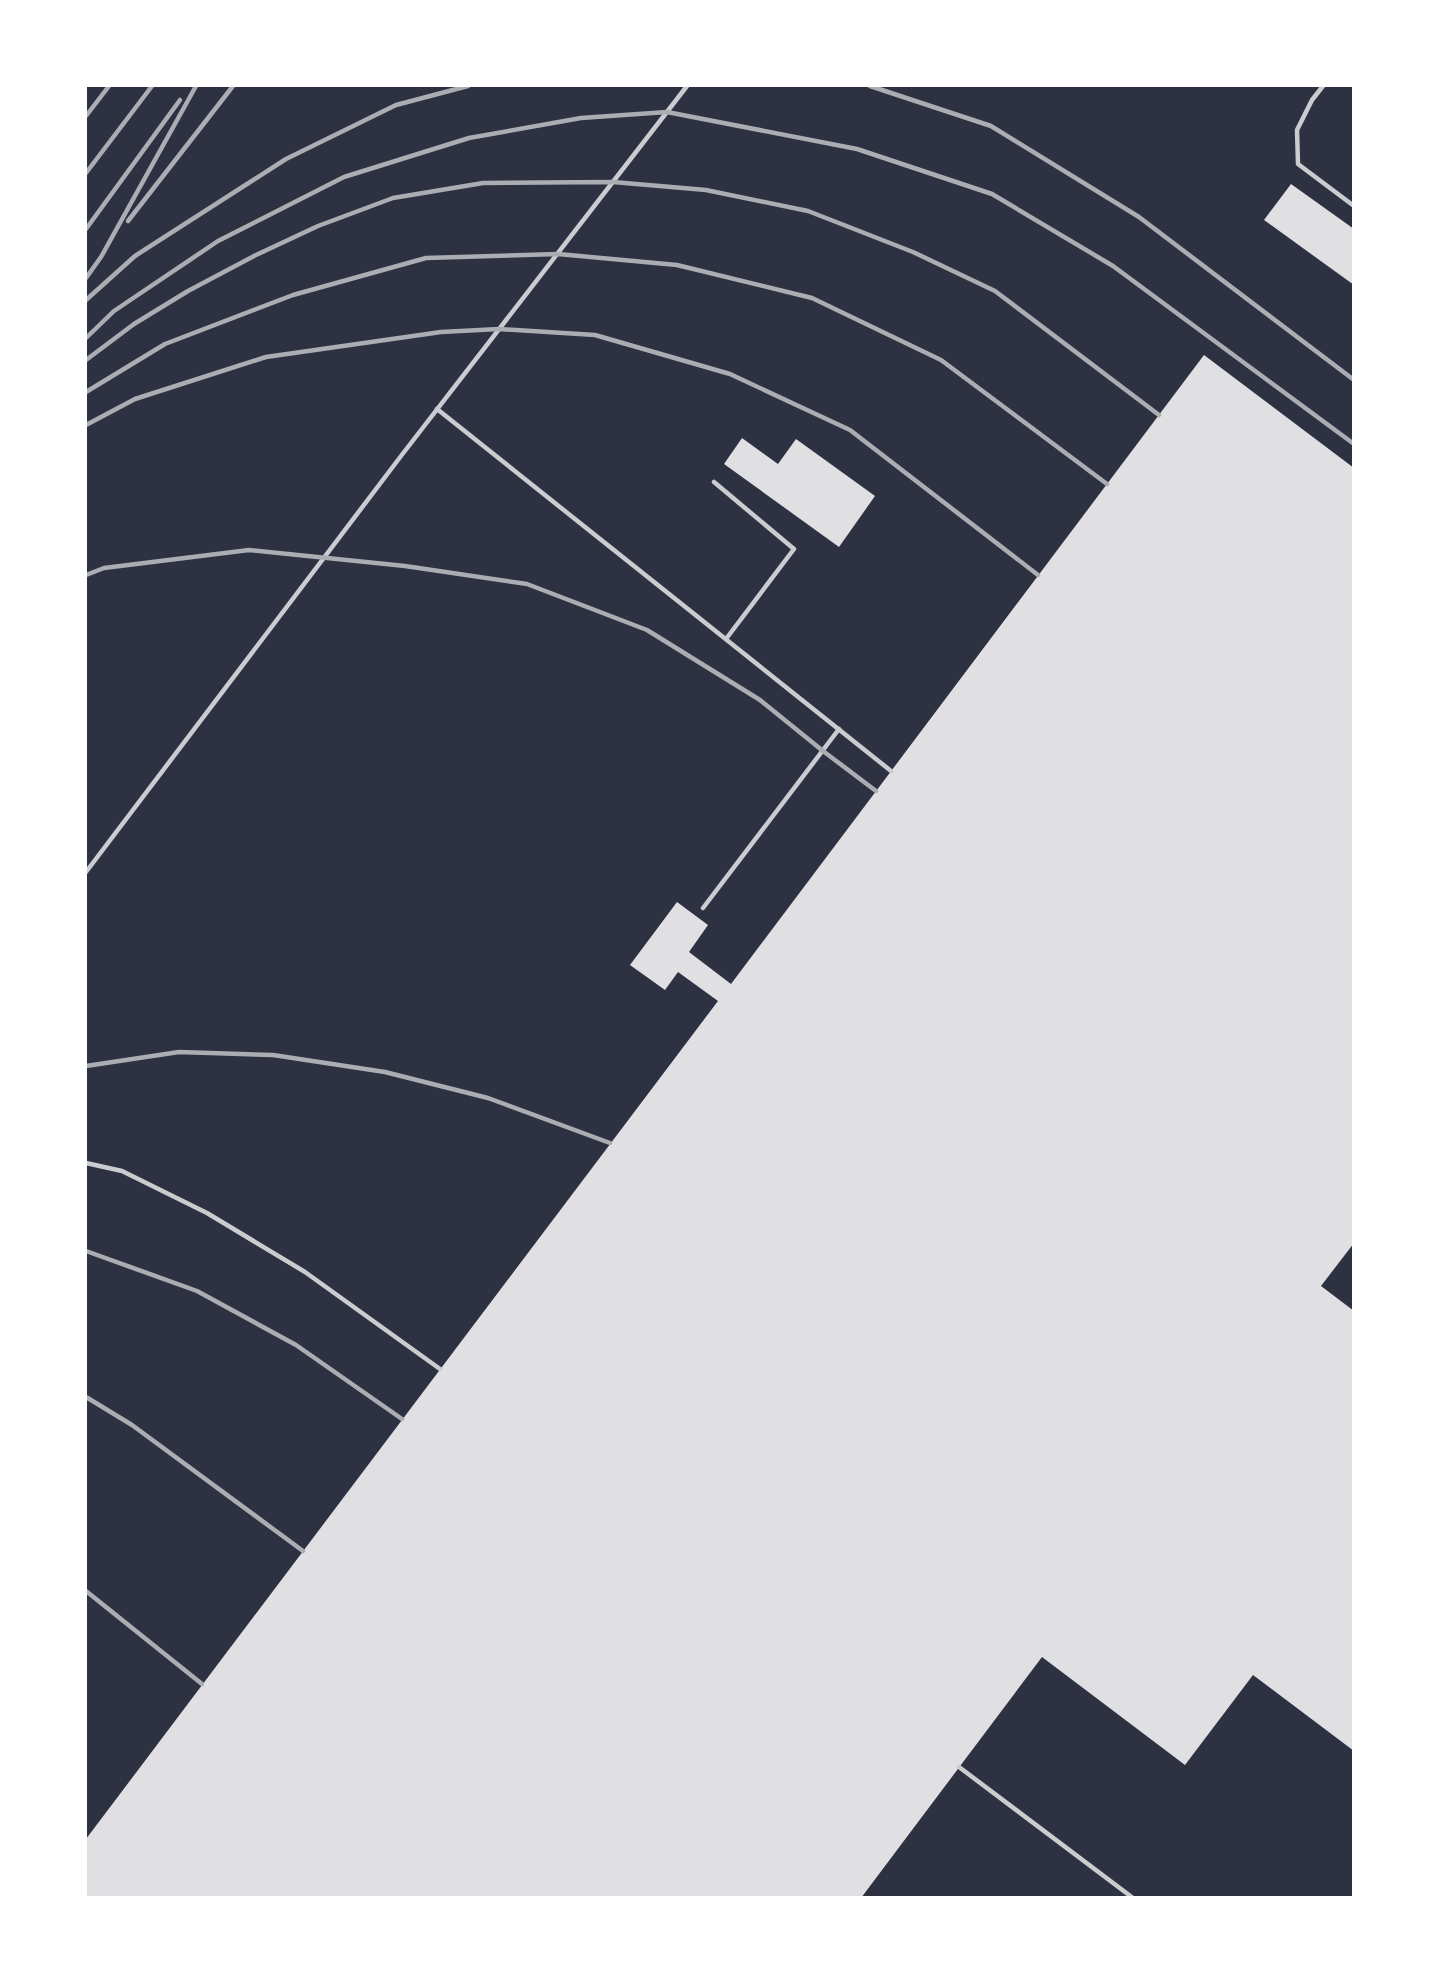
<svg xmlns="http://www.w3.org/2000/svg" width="1439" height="1983" font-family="'PT Sans',sans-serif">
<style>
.building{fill:#e0e0e3}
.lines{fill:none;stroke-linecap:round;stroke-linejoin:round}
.service{stroke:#caccd0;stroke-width:4.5}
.rail{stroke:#abadb3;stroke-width:4.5}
</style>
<rect width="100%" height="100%" fill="#2d3142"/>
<g class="building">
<polygon points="1291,184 1354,229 1354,285 1264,220"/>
<polygon points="1204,355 1354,468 1354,1243 1321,1286 1354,1311 1354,1751 1253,1675 1185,1765 1042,1657 861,1898 86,1898 86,1839 718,1001 678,972 665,990 630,965 677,902 708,925 689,952 731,984"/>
<polygon points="742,438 778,464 796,439 875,496 839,547 724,464"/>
</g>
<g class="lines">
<g class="service">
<polyline points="1323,86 1312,100 1297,130 1298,164 1354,206"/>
<polyline points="437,409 891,771"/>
<polyline points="714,482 794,549 726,639"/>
<polyline points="86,872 401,456 687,86"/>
<polyline points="703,908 839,729"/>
<polyline points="86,1163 122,1171 207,1213 305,1272 440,1369"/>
<polyline points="959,1767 1133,1898"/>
</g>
<g class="rail">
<polyline points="870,86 991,126 1139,217 1354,380"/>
<polyline points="86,116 109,86"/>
<polyline points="86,173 152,86"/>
<polyline points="128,221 233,86"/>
<polyline points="86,229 180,100"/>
<polyline points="86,278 101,257 196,86"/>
<polyline points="86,300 135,256 286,159 396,105 468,86"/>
<polyline points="86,338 114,311 218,241 344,177 469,138 581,118 667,112 857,149 992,194 1113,266 1354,444"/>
<polyline points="86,360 134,324 188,291 256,255 318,226 393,198 483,183 613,182 706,190 808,211 913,252 995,291 1159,415"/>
<polyline points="86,392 165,344 293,295 426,258 558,254 677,265 812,298 941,360 1107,484"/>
<polyline points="86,425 135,399 266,357 441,332 499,329 595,335 730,374 850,430 1038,575"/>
<polyline points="86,575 104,568 249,550 405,566 527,584 647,630 760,700 823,751 876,791"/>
<polyline points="86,1066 179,1052 273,1055 385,1072 488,1098 610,1143"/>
<polyline points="86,1251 197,1291 296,1345 402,1419"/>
<polyline points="86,1397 132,1425 303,1551"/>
<polyline points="86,1591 202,1684"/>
</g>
</g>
<rect width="1439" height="1983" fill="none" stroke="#ffffff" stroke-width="174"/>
</svg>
